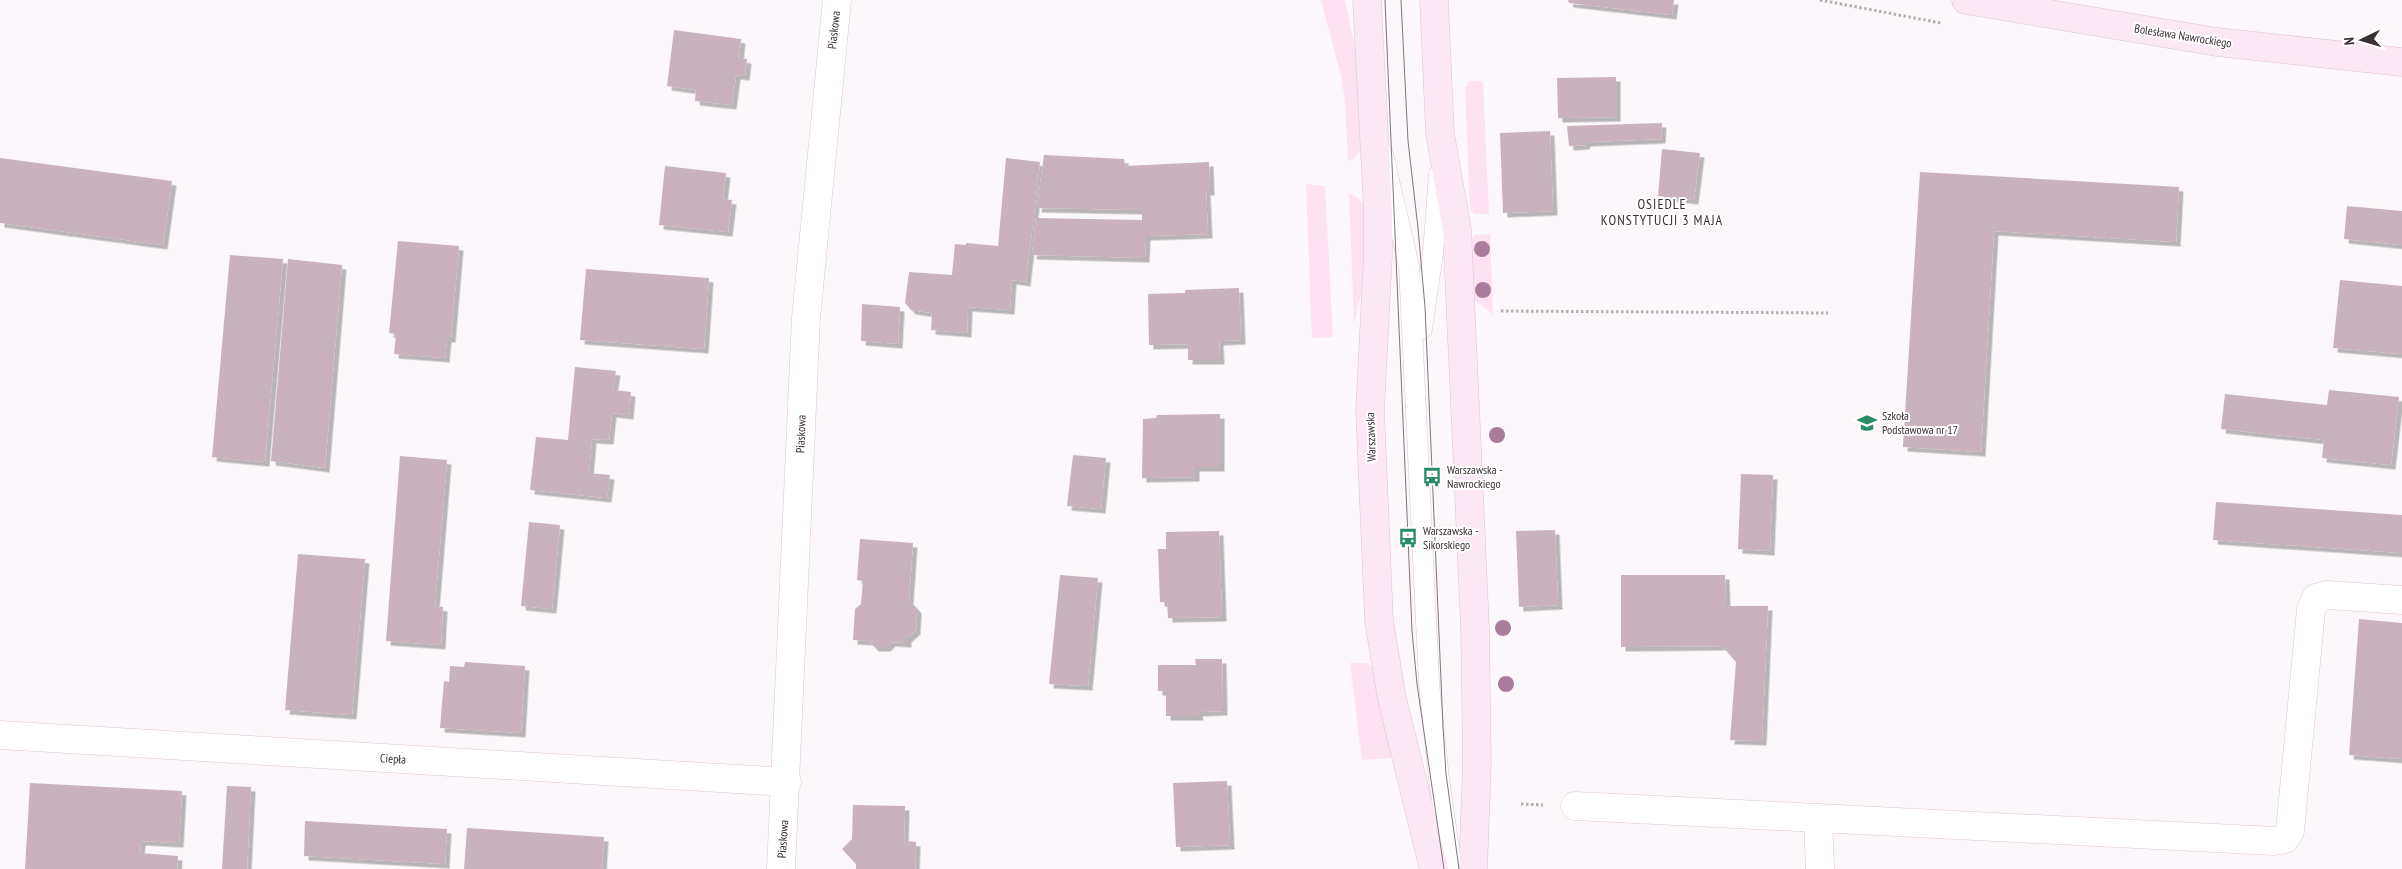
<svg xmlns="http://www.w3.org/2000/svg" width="2402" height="869" font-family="'PT Sans Narrow',sans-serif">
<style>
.green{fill:#fee2f1}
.building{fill:#c9b1be;filter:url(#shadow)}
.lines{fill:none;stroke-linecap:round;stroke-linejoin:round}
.lane-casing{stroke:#dec4d3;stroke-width:21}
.street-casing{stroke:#dec4d3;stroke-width:29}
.secondary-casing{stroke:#dec4d3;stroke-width:29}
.path{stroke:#b5aeb2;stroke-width:3;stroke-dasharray:2.5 2.5;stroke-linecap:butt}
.lane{stroke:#fff;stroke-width:20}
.street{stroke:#fff;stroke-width:28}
.secondary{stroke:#fce8f4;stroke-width:28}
.tram{stroke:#7e767b;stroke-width:1}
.tree{fill:#a97c9b}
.labels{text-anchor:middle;stroke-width:4;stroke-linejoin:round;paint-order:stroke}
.street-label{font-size:12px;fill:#392f35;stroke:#fff}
.poi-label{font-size:12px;fill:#392f35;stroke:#fff;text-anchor:start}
.neighbourhood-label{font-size:14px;letter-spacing:1px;fill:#392f35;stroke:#fff}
</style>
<defs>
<filter id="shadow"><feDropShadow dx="4.5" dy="4.5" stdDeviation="0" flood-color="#0004"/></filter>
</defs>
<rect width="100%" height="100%" fill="#fcf7fa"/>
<g class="green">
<polygon points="1321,0 1345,0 1357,57 1364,145 1354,159 1348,161 1345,101 1341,76"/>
<polygon points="1469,81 1483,81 1489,214 1475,214 1470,210 1465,88"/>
<polygon points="1306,184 1325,186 1333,337 1312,338"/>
<polygon points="1349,193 1358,198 1367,208 1363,287 1354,323"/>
<polygon points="1490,234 1493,314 1474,300 1471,240 1475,235"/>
<polygon points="1350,663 1366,663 1373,667 1393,753 1390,758 1362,760"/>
</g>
<g class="building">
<polygon points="1568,0 1674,0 1672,15 1569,3"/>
<polygon points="674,30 741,39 739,58 747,59 745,76 736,75 732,105 695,101 696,90 667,86"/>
<polygon points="1616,77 1616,117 1558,118 1557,78"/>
<polygon points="1662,123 1661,139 1586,142 1585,145 1569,146 1567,126"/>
<polygon points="1550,131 1553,211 1503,213 1500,133"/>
<polygon points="1662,149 1700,153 1694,200 1658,196"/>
<polygon points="1044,155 1124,159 1125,166 1209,162 1210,191 1206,191 1208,234 1146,236 1145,258 1032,255 1036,218 1142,220 1142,210 1037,208"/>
<polygon points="0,158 172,181 163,245 0,223"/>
<polygon points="1006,158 1040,162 1026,282 1012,280 1010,310 968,307 967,333 931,330 932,313 911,310 905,303 909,272 952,275 955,244 966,245 966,243 998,246"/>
<polygon points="665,166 726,173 723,199 732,200 728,232 659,225"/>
<polygon points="1920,172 2179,187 2176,242 1994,231 1981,452 1903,447"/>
<polygon points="2347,206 2402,211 2402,245 2344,239"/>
<polygon points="398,241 459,246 451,338 447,338 445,358 394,354 396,334 389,333"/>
<polygon points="230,255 283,259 265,462 212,457"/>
<polygon points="288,259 342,265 325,468 271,461"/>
<polygon points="586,269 709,278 704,349 580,340"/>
<polygon points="2340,280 2402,286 2402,354 2333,348"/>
<polygon points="1239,288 1241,340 1219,341 1220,360 1188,360 1188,344 1149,345 1148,294 1185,293 1185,290"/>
<polygon points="862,304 900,307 898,344 861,341"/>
<polygon points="575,367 616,371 613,390 631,392 629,415 612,413 609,440 592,439 589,473 610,475 607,498 530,490 536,437 568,440"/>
<polygon points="2329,390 2399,397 2391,465 2322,458 2324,440 2221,429 2225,394 2327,405"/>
<polygon points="1220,414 1220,467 1195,467 1195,477 1142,478 1143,419 1156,418 1157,415"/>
<polygon points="1073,455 1106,458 1101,509 1067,506"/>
<polygon points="400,456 447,460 435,606 443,607 441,645 386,641"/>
<polygon points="1741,474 1773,475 1770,551 1738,549"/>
<polygon points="2216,502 2402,515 2402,553 2213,540"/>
<polygon points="529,522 560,525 552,609 521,606"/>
<polygon points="1555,530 1558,605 1519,607 1516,531"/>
<polygon points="1219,531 1222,617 1168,618 1167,602 1160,602 1158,549 1166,549 1166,532"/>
<polygon points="860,539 913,543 909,600 917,609 916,630 907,638 907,643 891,642 886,647 874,647 869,641 853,640 855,609 861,604 863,581 857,580"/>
<polygon points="298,554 365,559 352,715 285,710"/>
<polygon points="1060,575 1098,578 1088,686 1049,684"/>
<polygon points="1621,575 1725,575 1726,606 1768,606 1762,741 1730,740 1736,662 1722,646 1621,647"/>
<polygon points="2359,619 2402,623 2402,759 2349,755"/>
<polygon points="1195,659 1222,659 1223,711 1198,712 1199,716 1166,716 1166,691 1158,691 1158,665 1196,665"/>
<polygon points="465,662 525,666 521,733 440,728 444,681 449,682 450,666 464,667"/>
<polygon points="1227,781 1230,845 1176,847 1173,783"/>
<polygon points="30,783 182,791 179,843 141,841 140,853 178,856 177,869 25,869"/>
<polygon points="227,786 251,787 247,869 222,869"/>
<polygon points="853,805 905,806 904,841 916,842 915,869 856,869 856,864 842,849 852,839"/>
<polygon points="305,821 447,829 445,864 304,856"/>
<polygon points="467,828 604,837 602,869 464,869"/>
</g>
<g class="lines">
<defs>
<g id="lane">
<polyline points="1383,154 1409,266 1429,683 1439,779 1452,869"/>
<polyline points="1422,329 1433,253 1439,174"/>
</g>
<g id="street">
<polyline points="0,735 787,782"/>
<polyline points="1575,806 1818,818 1820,869"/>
<polyline points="1818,818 2274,841 2285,839 2290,831 2311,610 2316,598 2327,595 2402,600"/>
<polyline points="781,869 806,318 837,0"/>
</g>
<g id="secondary">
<polyline points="1367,0 1378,212 1378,256 1370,410 1379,621 1392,699 1434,869"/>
<polyline points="1434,0 1440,134 1457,229 1465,405 1475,628 1477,763 1473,869"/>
<polyline points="1966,0 2217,42 2402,62"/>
</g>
</defs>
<use href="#lane" class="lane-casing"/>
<use href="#street" class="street-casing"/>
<use href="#secondary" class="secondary-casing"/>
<g class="path">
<polyline points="1820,0 1941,23"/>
<polyline points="1501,311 1828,313"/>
<polyline points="1521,804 1543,805"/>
</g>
<use href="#lane" class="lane"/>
<use href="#street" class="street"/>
<use href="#secondary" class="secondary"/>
<g class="tram">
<polyline points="1385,0 1412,631 1417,684 1444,869"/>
<polyline points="1401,0 1408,141 1418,228 1425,307 1443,727 1446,774 1459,869"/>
</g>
</g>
<g class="tree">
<circle cx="1482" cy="249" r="8"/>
<circle cx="1483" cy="290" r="8"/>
<circle cx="1497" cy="435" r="8"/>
<circle cx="1503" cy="628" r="8"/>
<circle cx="1506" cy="684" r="8"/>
</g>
<defs>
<symbol id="school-bare" viewBox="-9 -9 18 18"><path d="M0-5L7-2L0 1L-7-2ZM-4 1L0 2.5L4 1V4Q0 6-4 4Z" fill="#298c67" stroke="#fff" stroke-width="2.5" paint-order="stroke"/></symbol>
<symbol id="bus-bare" viewBox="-9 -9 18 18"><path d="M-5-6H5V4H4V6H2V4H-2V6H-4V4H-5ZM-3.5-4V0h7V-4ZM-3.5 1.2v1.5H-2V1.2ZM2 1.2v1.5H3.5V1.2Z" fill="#298c67" stroke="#fff" stroke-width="2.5" paint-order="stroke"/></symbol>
</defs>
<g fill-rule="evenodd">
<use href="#school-bare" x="1853" y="409" width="28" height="28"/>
<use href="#bus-bare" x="1418" y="463" width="28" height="28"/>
<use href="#bus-bare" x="1394" y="524" width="28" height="28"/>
</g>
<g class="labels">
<g class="street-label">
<text transform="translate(834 30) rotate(-84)" y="4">Piaskowa</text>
<text transform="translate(2183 36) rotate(9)" y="4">Bolesława Nawrockiego</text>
<text transform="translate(801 434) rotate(-88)" y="4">Piaskowa</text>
<text transform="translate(1371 437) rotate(-92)" y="4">Warszawska</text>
<text transform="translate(393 759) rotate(3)" y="4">Ciepła</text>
<text transform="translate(783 839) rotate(-86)" y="4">Piaskowa</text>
</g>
<g class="poi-label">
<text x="1882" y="420">Szkoła<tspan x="1882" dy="14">Podstawowa nr 17</tspan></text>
<text x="1447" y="474">Warszawska -<tspan x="1447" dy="14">Nawrockiego</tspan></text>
<text x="1423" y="535">Warszawska -<tspan x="1423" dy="14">Sikorskiego</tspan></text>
</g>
<g class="neighbourhood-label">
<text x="1662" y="209">OSIEDLE<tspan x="1662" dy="16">KONSTYTUCJI 3 MAJA</tspan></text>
</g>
</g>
<g transform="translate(2362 40) rotate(265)" stroke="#ffffff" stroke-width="4" paint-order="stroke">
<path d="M0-4L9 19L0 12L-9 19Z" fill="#392f35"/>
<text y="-8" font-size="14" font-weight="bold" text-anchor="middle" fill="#392f35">N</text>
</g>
</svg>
